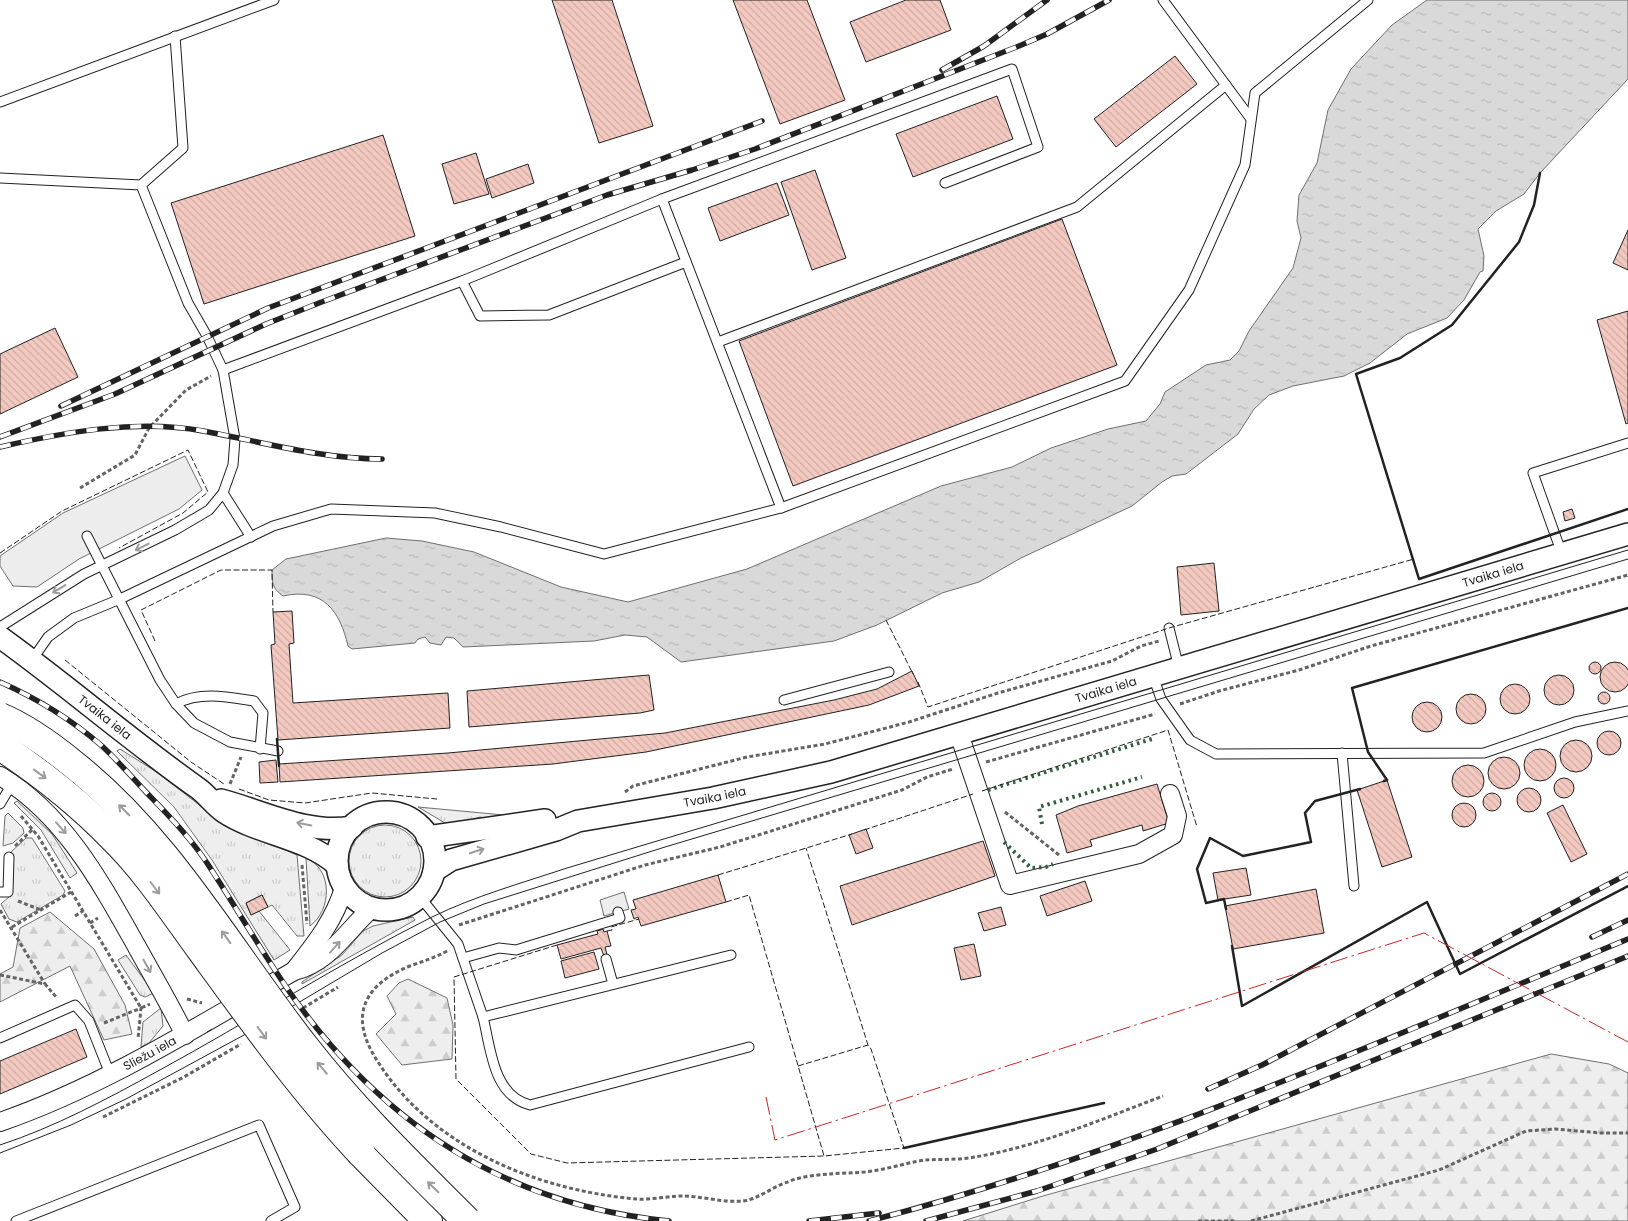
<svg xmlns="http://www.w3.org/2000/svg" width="1628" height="1221" font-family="Poppins,sans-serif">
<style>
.grass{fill:url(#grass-tufts);stroke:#6f6f6f}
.forest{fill:url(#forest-firs);stroke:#6f6f6f}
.parking{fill:#ededed;stroke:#6f6f6f}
.water{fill:url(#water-ripples);stroke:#6f6f6f}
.building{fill:url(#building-back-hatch);stroke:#222}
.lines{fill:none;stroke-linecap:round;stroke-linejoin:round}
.service-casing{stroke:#222;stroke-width:11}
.minor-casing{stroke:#222;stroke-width:20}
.tertiary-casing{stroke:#222;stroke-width:24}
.primary-casing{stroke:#222;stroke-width:30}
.path{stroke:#646464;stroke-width:3;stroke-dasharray:4 2.5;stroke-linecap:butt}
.service{stroke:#fff;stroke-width:9}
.minor{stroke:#fff;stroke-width:18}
.tertiary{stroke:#fff;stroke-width:21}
.primary{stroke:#fff;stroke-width:28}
.tram{stroke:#222;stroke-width:1}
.rail-casing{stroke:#222;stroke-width:5.5}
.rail{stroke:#fff;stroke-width:4;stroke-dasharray:11;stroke-linecap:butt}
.primary-bridge-casing{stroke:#222;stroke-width:30;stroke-linecap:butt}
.primary-bridge{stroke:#fff;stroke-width:28}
.hedge{stroke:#2f5e38;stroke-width:4;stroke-dasharray:2.5 4;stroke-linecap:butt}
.fence{stroke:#222;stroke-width:1;stroke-dasharray:6 2.5;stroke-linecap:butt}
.wall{stroke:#222;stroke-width:2.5}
.power{stroke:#c62828;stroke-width:1;stroke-dasharray:18 4 2.5 4;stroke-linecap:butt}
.oneway{stroke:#9c9c9c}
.labels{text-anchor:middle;stroke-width:4;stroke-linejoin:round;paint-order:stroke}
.street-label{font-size:12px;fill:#222;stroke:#fff}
</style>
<defs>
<pattern id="grass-tufts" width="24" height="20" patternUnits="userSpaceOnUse" patternTransform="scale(1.25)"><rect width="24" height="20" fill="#eee"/><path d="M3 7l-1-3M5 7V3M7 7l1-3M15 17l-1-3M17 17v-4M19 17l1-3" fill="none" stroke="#ccc"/></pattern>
<pattern id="forest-firs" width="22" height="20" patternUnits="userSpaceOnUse" patternTransform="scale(1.25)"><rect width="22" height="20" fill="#eee"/><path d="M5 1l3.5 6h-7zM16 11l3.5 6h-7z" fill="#ccc"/></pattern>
<pattern id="water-ripples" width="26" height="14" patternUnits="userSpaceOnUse" patternTransform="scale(1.25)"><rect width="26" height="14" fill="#d9d9d9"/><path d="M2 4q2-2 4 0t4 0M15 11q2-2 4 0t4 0" fill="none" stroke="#bababa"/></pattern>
<pattern id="building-back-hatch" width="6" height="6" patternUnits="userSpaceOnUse" patternTransform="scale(1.25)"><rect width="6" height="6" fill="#f3c9c0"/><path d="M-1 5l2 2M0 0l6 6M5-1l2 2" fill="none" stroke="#d0aca5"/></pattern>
</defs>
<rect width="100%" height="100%" fill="#fff"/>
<g class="grass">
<polygon points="120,749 155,771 218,819 297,855 304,936 297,936 272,905 268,907 262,895 246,903 251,915 259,911 290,950 274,960 212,860 174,807 117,751"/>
<polygon points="17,801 52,834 77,873 70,878 41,830 14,803"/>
<polygon points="418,807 504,815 504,819 492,820 480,817 464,822 445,823"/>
<polygon points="8,813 23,828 24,833 13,843 3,846 5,816"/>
<circle cx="385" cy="861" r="36"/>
<polygon points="26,838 32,838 65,891 63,895 17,922 9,919 1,904 11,895 13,880 11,852"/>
<path d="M306,858C333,869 332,910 310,926Z"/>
<polygon points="413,917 415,920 302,984 302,982 342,955 363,931 373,926"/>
<polygon points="126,955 154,993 145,997 140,995 118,960"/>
<polygon points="161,1008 163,1026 149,1043 141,1047 143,1022"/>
</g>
<g class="forest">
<polygon points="50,912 94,949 125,1005 132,1034 104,1040 70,966 0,1002 0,974 13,967 20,928"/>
<polygon points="408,979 447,998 453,1025 452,1059 402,1065 376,1034 396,1014 387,996 399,983"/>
<polygon points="1551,1054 1609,1064 1628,1073 1628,1221 963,1221 1043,1196"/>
</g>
<g class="parking">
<polygon points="185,456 202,490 179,509 79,559 37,587 13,586 0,566 0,556 63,513"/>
<polygon points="624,892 629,909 604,916 600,900"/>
</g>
<path class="water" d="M1427,0H1628V79L1540,173L1524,194L1496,211L1478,229L1484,256L1483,271L1480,272L1464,300L1447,318L1407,334L1370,363L1344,376L1293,386L1269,395L1254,409L1238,434L1186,474L1172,476L1162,482L1132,506L1021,558L979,582L942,593L877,625L834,641L681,662L647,637L625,635L594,641L463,647L454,638L446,637L441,645L430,643L425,637L418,639L415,643L352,649L348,646C340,611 323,587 283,596C272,588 272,583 272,570L286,559L386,538L422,541L474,552L561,587L628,602L747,569L941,486L1012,467L1051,448L1108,429L1146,421L1160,404L1165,392L1206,365L1230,360L1239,351L1249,331L1293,268L1301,238L1297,221L1299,195L1317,163L1328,110L1351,69L1392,25Z"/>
<g class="building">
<polygon points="552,0 612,0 653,126 599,143"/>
<polygon points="733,0 807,0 845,100 780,124"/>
<polygon points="906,0 940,0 951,30 866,62 850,22"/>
<polygon points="1175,56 1197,84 1116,147 1094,119"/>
<polygon points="997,96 1013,139 913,177 896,134"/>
<polygon points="383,135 415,236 204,304 171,203"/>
<polygon points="476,153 489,194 454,204 442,164"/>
<polygon points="528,164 534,183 492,198 486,179"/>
<polygon points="815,170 846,258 812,270 781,182"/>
<polygon points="777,183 789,215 720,241 708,208"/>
<polygon points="1062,219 1117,365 793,486 739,341"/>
<polygon points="1628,230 1628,270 1613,263"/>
<polygon points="1628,311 1628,423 1626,424 1597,320"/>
<polygon points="55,328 78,377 0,414 0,354"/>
<polygon points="1572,509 1575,518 1565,521 1563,512"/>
<polygon points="1214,563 1219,611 1181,615 1177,567"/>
<polygon points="292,611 294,643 289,644 293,703 448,693 450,728 278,740 271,645 275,644 273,612"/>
<circle cx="1595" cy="668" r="6"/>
<circle cx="1615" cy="677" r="15"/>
<polygon points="912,671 919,686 869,705 646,752 553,764 280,782 279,764 448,753 665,733 834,700 877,689"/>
<circle cx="1559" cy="690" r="15"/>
<polygon points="649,675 654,710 640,713 469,727 467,691"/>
<circle cx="1515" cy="699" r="15"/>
<circle cx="1604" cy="698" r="6"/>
<circle cx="1471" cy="709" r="15"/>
<circle cx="1427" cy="717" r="15"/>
<circle cx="1609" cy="743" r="12"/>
<circle cx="1576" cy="756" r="16"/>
<circle cx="1540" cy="765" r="16"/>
<circle cx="1504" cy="773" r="16"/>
<polygon points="276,760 278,782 260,783 259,762"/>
<circle cx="1468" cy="781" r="16"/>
<circle cx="1564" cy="788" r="10"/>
<polygon points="1387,780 1412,857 1382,867 1357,790"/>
<polygon points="1157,784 1169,823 1143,831 1142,825 1090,840 1092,846 1067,853 1056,815 1078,806"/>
<circle cx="1529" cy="800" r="12"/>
<circle cx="1492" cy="802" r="9"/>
<circle cx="1464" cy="815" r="12"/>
<polygon points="1563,805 1587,854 1571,862 1547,813"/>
<polygon points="866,829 873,848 856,854 849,835"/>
<polygon points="983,841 995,876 852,925 840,886"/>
<polygon points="1246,868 1251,895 1218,900 1213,873"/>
<polygon points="718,875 726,902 641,926 638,917 634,919 631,910 636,909 633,900"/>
<polygon points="1085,881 1092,901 1047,916 1040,896"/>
<polygon points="1316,889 1324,933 1233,949 1225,906"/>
<polygon points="262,895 268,907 251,915 246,903"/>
<polygon points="1001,907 1006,925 984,931 978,913"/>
<polygon points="603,929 604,932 607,931 611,946 605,947 608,958 605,959 601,948 561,959 557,945 598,934 597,931"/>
<polygon points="974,944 981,976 961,980 954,948"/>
<polygon points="594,952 599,969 565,978 561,961"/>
<polygon points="76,1029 87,1057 0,1094 0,1061"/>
</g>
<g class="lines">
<defs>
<g id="service">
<polyline points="1163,0 1251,119"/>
<polyline points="0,102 274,0"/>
<polyline points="0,178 141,185 183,148 175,36"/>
<polyline points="662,199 781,508"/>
<polyline points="462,281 480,316 549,315 686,262"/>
<polyline points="718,342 1077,207 1226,85"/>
<polyline points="223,370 462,281 662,199 1012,69 1038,147 945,183"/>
<polyline points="223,493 251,537"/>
<polyline points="87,536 160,680 176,704 194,723 230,742 278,751"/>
<polyline points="1562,554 1533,473 1628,443"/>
<polyline points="0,627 84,574 175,530 209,510 223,493 233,465 235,439 223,370 207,336 188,303 141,185"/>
<polyline points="1169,628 1179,668"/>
<polyline points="32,660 48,637 74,618 120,599 273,526 331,509 435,513 501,527 604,554 781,508 1125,381 1189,290 1245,165 1255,93 1368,0"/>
<polyline points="1153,676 1161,699 1190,740 1216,754 1484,753 1575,722 1628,711"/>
<polyline points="784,700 889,672"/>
<path d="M176,704C200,691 228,697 254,701L263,713L260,749"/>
<polyline points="1342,753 1354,886"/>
<polyline points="0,804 12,784"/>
<polyline points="0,892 8,892 9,857"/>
<polyline points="420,897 458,944 483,1017 731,955"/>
<polyline points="463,958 499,948 516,950 620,918 618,912"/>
<polyline points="606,959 613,984"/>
<path d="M483,1017C491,1050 493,1095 530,1105L749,1047"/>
<polyline points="0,1038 75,1005 89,1021 110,1074"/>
<polyline points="16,1221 259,1125 295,1207 271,1221"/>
</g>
<g id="minor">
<polyline points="959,734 1010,885 1139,854 1173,835 1177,816 1170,794"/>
<path d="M0,776C65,815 101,883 137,947C153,976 170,1005 185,1035"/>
<path d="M294,971C315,944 334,921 344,888"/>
<path id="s1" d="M0,1122C104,1086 198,1026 294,971C329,963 346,931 372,908"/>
</g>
<g id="tertiary">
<path id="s2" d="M0,637C68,686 131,741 199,789C208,796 215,806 224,812C259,835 306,837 337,865"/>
<path d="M221,800C263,811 308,835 352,827"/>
<circle cx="386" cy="861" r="49"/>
<polyline points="427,837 545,820"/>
<path id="s3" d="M434,871L451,860L556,830L578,821L713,798L831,772L1628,534"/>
</g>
<polyline id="primary" points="361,1153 428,1221"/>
</defs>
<use href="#service" class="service-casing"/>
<use href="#minor" class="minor-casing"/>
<use href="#tertiary" class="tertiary-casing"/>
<use href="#primary" class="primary-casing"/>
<g class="path">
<polyline points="80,488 135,455 149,428 186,390 211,376"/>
<polyline points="1180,704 1219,691 1299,670 1371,646 1628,575"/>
<polyline points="986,762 1155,714"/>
<polyline points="230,784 241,757"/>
<polyline points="625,792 633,786 747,757 825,744 909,722 998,693 1112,661 1141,646 1159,641"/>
<polyline points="1005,812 1059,855"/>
<polyline points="21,816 38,836 141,1008 150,1004"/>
<polyline points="15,846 33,829"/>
<polyline points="302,865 307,924"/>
<polyline points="18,901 41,910"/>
<polyline points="0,910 45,984"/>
<polyline points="75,916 83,911"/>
<polyline points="90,923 98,918"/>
<polyline points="459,925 645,865 720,847 902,790 927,777 953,769"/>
<polyline points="12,927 71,892"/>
<path d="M447,951C435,958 423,961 410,966C359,987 349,1020 380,1065C435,1149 540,1191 637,1199C652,1200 667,1196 682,1196C702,1196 723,1203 743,1201C758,1199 771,1188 785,1183C798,1177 815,1175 830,1174C841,1173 853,1173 865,1172C885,1170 905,1163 925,1160C941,1159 959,1160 975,1157C1040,1146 1102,1119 1163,1096"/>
<polyline points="0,975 45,984 57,998"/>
<polyline points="187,999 202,1003"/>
<polyline points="303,1008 338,987"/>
<polyline points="104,1023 141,1008 138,1039"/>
<polyline points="103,1117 184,1077 241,1044"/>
<polyline points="1198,1221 1236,1221"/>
<polyline points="1251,1221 1439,1170 1526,1131 1555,1129 1601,1133 1628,1133"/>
</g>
<use href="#service" class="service"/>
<use href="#minor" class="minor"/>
<use href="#tertiary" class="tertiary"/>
<use href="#primary" class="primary"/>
<g class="tram">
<path d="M0,1145C55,1127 107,1099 158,1071C250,1021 338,964 432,917C475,896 522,883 567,868L1628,550"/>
<polyline points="0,1153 71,1125 126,1099 244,1035 382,953 440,922 484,904 665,847 1628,559"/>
</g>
<defs>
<g id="rail">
<polyline points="942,70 984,46 1047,0"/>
<polyline points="61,406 268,308 762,121"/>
<polyline points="0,437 115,394 266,324 319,303 607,195 692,170 755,149 1019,46 1047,34 1109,0"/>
<path d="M0,447C65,432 136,419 203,431C263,442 321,459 382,459"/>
<path d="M0,682C36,698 72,720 102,746C117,760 131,776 145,791C168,815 191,838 209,866C237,909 262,952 291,994C384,1126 507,1205 669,1221"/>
<polyline points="1592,937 1628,920"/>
<polyline points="1208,1089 1262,1065 1628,874"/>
<polyline points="809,1221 879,1213"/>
<path d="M869,1221C1131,1153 1378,1042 1628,939"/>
<polyline points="926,1221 1037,1191 1157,1149 1628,956"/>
</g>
</defs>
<use href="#rail" class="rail-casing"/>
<use href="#rail" class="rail"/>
<defs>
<g id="primary-bridge">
<path d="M0,717C26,728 51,746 73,764C170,841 229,950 305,1047C354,1110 411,1165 467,1221"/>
<path d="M0,746C41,773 78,802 112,837C146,870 173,912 201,950C252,1020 302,1090 361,1153"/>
</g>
</defs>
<use href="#primary-bridge" class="primary-bridge-casing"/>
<use href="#primary-bridge" class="primary-bridge"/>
<g class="hedge">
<polyline points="988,790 1155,738"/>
<polyline points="1042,824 1039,807 1142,777"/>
<polyline points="1004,842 1031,868 1046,867 1053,864"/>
</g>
<g class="fence">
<polyline points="0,553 62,511 188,450 208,492 183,513 119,548"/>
<polyline points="886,620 913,674"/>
<polyline points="155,641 141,610 221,570 272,570 273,612"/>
<polyline points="65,660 191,762 224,784"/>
<polyline points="918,682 928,707 1169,628 1414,559"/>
<polyline points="239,789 269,800 305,803 372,793 437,799"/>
<polyline points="982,791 1168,730 1197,827"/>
<polyline points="864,830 973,794"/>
<polyline points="718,875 852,834"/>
<polyline points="726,902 749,895 824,1156"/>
<polyline points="607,931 612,930 611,927 639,919"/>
<polyline points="557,945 454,977 456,1079 531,1154 567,1163 824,1156 904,1148 871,1049 868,1045 806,848"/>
<polyline points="207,1032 214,1028"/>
<polyline points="798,1066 868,1045"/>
</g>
<g class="wall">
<polyline points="1540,173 1534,205 1519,242 1452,325 1400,358 1356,374 1419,579 1628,509"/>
<polyline points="277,739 279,766"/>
<polyline points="1384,781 1387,780 1368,752 1352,688 1628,608"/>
<polyline points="1226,909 1224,899 1206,903 1197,869 1210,838 1243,856 1311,842 1305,813 1315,801 1360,789"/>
<polyline points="1232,946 1242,1006 1427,902 1460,974 1628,886"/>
<polyline points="904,1148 1104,1103"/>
</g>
<polyline class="power" points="766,1097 775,1140 1424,933 1628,1042"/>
</g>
<defs><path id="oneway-shaft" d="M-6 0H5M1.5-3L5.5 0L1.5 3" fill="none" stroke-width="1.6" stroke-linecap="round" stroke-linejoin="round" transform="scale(1.25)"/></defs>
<g class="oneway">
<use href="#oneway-shaft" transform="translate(142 547) rotate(153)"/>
<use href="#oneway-shaft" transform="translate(59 589) rotate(149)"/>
<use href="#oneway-shaft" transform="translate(40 774) rotate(36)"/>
<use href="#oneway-shaft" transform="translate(124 810) rotate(-135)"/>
<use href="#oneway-shaft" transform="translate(304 824) rotate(-169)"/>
<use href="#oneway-shaft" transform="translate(61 828) rotate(48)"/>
<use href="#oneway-shaft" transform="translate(477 851) rotate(-18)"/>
<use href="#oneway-shaft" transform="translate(155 888) rotate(53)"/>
<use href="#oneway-shaft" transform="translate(226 937) rotate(-126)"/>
<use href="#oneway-shaft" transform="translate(335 947) rotate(-48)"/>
<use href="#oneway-shaft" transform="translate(147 966) rotate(61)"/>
<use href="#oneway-shaft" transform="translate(262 1033) rotate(54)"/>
<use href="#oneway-shaft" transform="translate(322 1068) rotate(-130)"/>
<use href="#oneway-shaft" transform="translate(433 1187) rotate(-136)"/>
</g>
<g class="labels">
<g class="street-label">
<text dy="4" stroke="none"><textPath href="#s3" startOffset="1102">Tvaika iela</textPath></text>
<text dy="4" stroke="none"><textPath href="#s3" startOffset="698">Tvaika iela</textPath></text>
<text dy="4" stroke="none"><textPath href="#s2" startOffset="132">Tvaika iela</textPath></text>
<text dy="4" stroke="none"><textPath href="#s3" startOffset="292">Tvaika iela</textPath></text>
<text dy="4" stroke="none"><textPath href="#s1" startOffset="165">Sliežu iela</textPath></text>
</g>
</g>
</svg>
